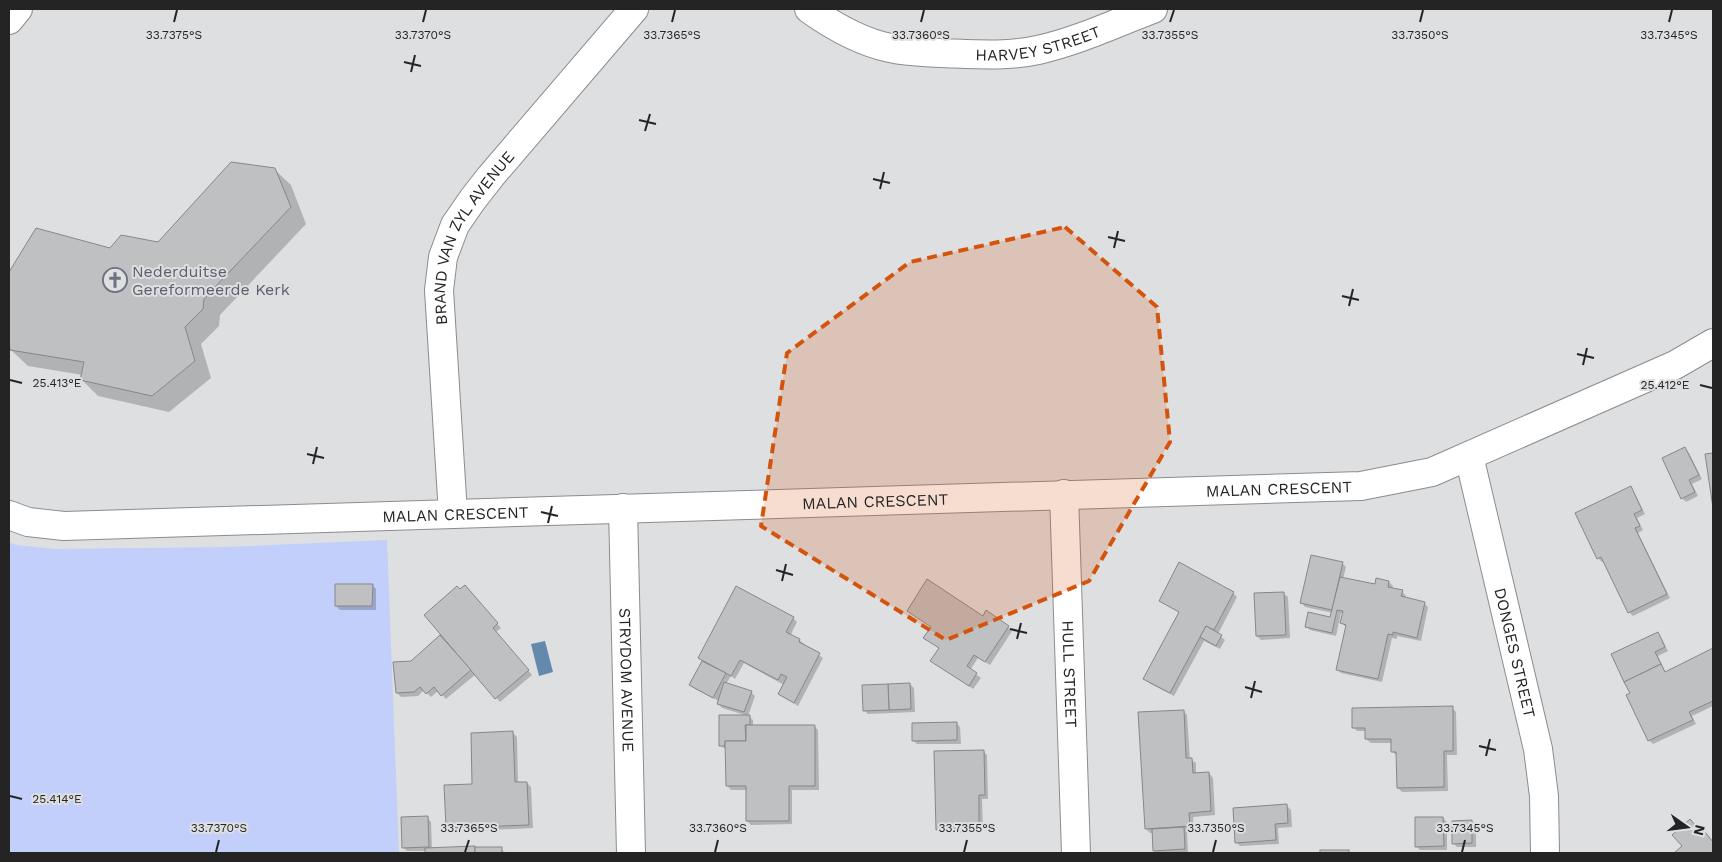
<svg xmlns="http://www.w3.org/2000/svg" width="1722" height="862" font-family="'Work Sans',sans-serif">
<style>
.green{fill:#c2cffa}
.water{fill:#638aac}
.shadow{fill:#0003}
.building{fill:#bfc0c2;stroke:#868789}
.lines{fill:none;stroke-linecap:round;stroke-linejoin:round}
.minor-casing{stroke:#8b8c8e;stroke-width:30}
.minor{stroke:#fff;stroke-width:28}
.marked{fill:#d4540e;fill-opacity:0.2;stroke:#d4540e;stroke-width:4;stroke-dasharray:10 6;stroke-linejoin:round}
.ticks{fill:none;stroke:#242425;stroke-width:2}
.labels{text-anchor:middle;stroke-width:4;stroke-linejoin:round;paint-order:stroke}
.street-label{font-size:16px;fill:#242425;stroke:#dedfe1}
.worship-label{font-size:16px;fill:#5b616d;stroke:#dedfe1;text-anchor:start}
.ticks-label{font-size:12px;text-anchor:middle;fill:#242425;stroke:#dedfe1;stroke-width:4;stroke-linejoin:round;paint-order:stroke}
</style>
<rect width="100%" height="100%" fill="#dedfe1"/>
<polygon class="green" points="387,540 399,853 9,853 9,542 16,545 56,549 225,547"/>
<polygon class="water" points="545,641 553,672 539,676 531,644"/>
<g class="shadow">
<polygon points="274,169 291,185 306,224 220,315 219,326 201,344 211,378 169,412 98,396 82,380 83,375 28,366 11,350 9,330 9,275 37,229 111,250 159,243"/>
<polygon points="1685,449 1689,453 1702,479 1692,484 1698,496 1686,502 1682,498"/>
<polygon points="1630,488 1634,492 1645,514 1637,518 1643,530 1638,533 1670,598 1633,616 1629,612 1604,561 1602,562 1598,558"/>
<polygon points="1342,563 1346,567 1343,579 1376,586 1389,582 1393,586 1392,589 1402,591 1406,596 1406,598 1424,603 1428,607 1421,641 1397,636 1397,639 1392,638 1382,682 1341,673 1337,669 1346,627 1342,623 1344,614 1341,613 1336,636 1310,630 1306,626 1331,619 1333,613 1305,607 1301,602"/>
<polygon points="372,585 376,589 376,610 340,610 336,606"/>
<polygon points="460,591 469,591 501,628 496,632 532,675 500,702 476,674 446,699 438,691 431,697 424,690 418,696 401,697 397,693 412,662 442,635"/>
<polygon points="1233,593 1237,597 1218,634 1225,640 1220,649 1204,641 1174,696 1149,683 1145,678 1180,613 1160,601"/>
<polygon points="1283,593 1288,597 1290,638 1261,640 1257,636"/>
<polygon points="793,618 797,622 790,636 799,640 823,658 798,706 779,694 784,685 744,663 735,679 731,676 726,684 751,692 755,696 748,716 753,720 753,726 814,726 818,730 819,790 792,790 792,824 751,825 747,821 747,790 731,790 727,785 727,750 721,746 720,717 748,716 722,708 718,703 719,701 695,689 691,685 703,662 699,658"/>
<polygon points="983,618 1008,627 1012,631 990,665 978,658 970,670 981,678 973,689 936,664 940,649 929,641"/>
<polygon points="1657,633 1661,637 1668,651 1658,656 1666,673 1713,650 1713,706 1692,716 1696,724 1653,744 1649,740 1631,694"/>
<polygon points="910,684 914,688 915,712 868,714 864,710"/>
<polygon points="1452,708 1456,712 1457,755 1447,755 1448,791 1402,792 1398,788 1397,756 1393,752 1393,743 1371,743 1366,739 1366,731 1357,731 1353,727"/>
<polygon points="1183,711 1187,715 1190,759 1196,763 1196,774 1209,773 1213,778 1215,815 1193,817 1194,830 1187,831 1188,853 1156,853 1154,851 1153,833 1150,833 1146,829"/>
<polygon points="956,723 960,727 961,744 917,744 913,740"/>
<polygon points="513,733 517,737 518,783 527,783 531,787 533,828 451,832 447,828 474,785"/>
<polygon points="983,751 987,755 988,799 982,799 983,832 941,833 937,829"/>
<polygon points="1287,806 1291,810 1292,827 1278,828 1279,844 1240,846 1236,842"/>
<polygon points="427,817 431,822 432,849 501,848 505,853 427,853 427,851 407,851 403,847"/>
<polygon points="1443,818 1447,822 1447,850 1420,850 1416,846"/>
<polygon points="1472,821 1476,825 1476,847 1457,847 1453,843"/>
</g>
<g class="building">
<polygon points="231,162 275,168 291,207 215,287 204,299 203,309 185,327 195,361 152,396 80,380 84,362 10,350 9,340 9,272 36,228 110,248 121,235 158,242"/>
<polygon points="1685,447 1699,475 1689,480 1695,492 1681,499 1662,458"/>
<polygon points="1713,453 1713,508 1705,454"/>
<polygon points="1631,486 1642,510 1634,514 1640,526 1635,528 1667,594 1628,613 1601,557 1597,559 1575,513"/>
<polygon points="1311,555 1343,562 1332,610 1300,603"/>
<polygon points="1179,562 1234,592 1214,630 1206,626 1170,693 1143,679 1179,612 1159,601"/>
<polygon points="1340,577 1375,584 1376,578 1389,581 1388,587 1403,590 1401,596 1425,602 1417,638 1393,632 1393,635 1388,634 1378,679 1336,670 1346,625 1340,623 1343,611 1337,610 1332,633 1305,627 1308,612 1330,617"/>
<polygon points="927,579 983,616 986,610 1009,626 985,662 974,655 967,666 977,673 969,686 930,661 939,648 923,638 931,627 907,611"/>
<polygon points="335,584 373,584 372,606 335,606"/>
<polygon points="465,585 498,623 493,628 529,670 495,699 424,615 457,586 460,589"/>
<polygon points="736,586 794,617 786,632 800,639 799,642 820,653 794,703 778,694 787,677 781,674 778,680 740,660 731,676 698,658"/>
<polygon points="1284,592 1286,635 1256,636 1254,593"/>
<polygon points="1206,626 1222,635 1216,646 1200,637"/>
<polygon points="1658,632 1665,647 1655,652 1661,664 1624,682 1611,654"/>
<polygon points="440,635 471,670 441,696 434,687 426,694 420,687 414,692 396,693 393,662 411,661"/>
<polygon points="1713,648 1713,701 1689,712 1693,720 1648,741 1626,695 1630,693 1624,682 1661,664 1665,672"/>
<polygon points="702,661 726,673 713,698 689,685"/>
<polygon points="724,682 752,691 744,712 717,704"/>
<polygon points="910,683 911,709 889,710 888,684"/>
<polygon points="888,684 889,710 863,711 862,685"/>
<polygon points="1453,706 1453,751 1444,751 1444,787 1397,788 1396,752 1391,752 1391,739 1365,739 1365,728 1352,728 1352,708"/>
<polygon points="1184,710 1186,758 1192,758 1193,773 1209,772 1211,811 1189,813 1190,826 1145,829 1138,712"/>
<polygon points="719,715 750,715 750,725 745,725 746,741 725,741 725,746 719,746"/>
<polygon points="957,722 957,740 912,741 912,723"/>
<polygon points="746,725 815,725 815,786 789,786 789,821 746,821 746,786 726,786 725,741 746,741"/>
<polygon points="513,731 515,782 527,782 529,825 446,828 444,785 472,784 471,733"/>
<polygon points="984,750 985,795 979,795 979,828 936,830 934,751"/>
<polygon points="1287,804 1288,823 1275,824 1276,840 1235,843 1233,808"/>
<polygon points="428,816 429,847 402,848 401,817"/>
<polygon points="1415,817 1443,817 1444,846 1415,847"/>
<polygon points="1690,819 1700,831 1702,828 1713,842 1713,853 1674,853 1682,846 1672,835"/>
<polygon points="1472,820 1472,843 1452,844 1452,821"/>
<polygon points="1184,827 1185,849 1153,851 1152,829"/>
<polygon points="475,846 475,853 425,853 425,848"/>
<rect x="475" y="847" width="27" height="6"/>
<rect x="1320" y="850" width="29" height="3"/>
</g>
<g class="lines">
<defs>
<g id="minor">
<path id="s1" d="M809,9C833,26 861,42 890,48C906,52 923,52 940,53C972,54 1006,57 1038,50C1078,41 1116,23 1153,9"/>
<polyline points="9,20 18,9"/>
<path id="s2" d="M1469,456L1538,749L1544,796L1545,853"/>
<path id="s3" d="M1064,494L1076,853"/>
<path id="s4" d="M623,508L631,853"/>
<path id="s5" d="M453,514L439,290L443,257L455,225L473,199L491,176L634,9"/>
<path id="s6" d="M9,515L28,522L64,526L1361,486L1432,472L1675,365L1713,343"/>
</g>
</defs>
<use href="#minor" class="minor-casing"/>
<use href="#minor" class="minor"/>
</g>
<path class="marked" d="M1065,227L1157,307L1170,442L1089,581L946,640L761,526L787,353L910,262Z"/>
<path class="ticks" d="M174,22L177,10M423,22L426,10M672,22L675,10M921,22L924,10M1170,22L1174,10M1420,22L1423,10M1669,22L1672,10M404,62L421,66M411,72L415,55M639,120L656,124M645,131L650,114M873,179L890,183M880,189L884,172M1108,237L1125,241M1114,248L1118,231M1342,296L1359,300M1349,306L1353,289M1577,354L1594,358M1583,365L1587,348M10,380L22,383M1700,385L1712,388M307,454L324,458M313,464L317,447M541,512L558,516M548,523L552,506M776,570L793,575M782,581L786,564M1010,629L1027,633M1017,639L1021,623M1245,687L1262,692M1251,698L1255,681M1479,746L1496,750M1486,756L1490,739M10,796L22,799M216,852L219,840M465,852L469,840M715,852L718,840M964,852L967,840M1213,852L1216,840M1462,852L1465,840"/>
<defs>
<symbol id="church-ring" viewBox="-11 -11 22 22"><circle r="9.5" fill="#dedfe1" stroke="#6b7280" stroke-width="1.5"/><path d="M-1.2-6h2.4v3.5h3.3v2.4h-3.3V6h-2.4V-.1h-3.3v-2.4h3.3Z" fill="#6b7280"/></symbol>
</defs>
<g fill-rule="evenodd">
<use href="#church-ring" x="101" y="266" width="28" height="28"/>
</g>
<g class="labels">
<g class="street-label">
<text dy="6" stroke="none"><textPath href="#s1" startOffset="240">HARVEY STREET</textPath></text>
<text dy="6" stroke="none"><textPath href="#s5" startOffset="286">BRAND VAN ZYL AVENUE</textPath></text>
<text dy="6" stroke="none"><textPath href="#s6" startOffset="1272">MALAN CRESCENT</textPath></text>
<text dy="6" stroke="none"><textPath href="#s6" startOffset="868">MALAN CRESCENT</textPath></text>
<text dy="6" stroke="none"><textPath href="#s6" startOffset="448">MALAN CRESCENT</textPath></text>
<text dy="6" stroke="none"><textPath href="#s2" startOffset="202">DONGES STREET</textPath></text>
<text dy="6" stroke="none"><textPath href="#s3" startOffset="180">HULL STREET</textPath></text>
<text dy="6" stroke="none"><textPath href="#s4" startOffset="172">STRYDOM AVENUE</textPath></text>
</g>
<g class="worship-label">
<text x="132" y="277">Nederduitse<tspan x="132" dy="18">Gereformeerde Kerk</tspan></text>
</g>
</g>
<g class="ticks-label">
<text x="174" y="39">33.7375°S</text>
<text x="423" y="39">33.7370°S</text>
<text x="672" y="39">33.7365°S</text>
<text x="921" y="39">33.7360°S</text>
<text x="1170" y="39">33.7355°S</text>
<text x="1420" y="39">33.7350°S</text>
<text x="1669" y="39">33.7345°S</text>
<text x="57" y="387">25.413°E</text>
<text x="1665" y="389">25.412°E</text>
<text x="57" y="803">25.414°E</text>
<text x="219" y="832">33.7370°S</text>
<text x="469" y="832">33.7365°S</text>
<text x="718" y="832">33.7360°S</text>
<text x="967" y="832">33.7355°S</text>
<text x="1216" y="832">33.7350°S</text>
<text x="1465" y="832">33.7345°S</text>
</g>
<rect width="1722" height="862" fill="none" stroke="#242425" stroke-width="20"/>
<g transform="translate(1687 827) rotate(104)" stroke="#dedfe1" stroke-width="4" paint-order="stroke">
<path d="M0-4L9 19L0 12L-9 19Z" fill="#242425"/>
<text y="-8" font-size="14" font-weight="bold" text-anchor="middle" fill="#242425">N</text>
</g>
</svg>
